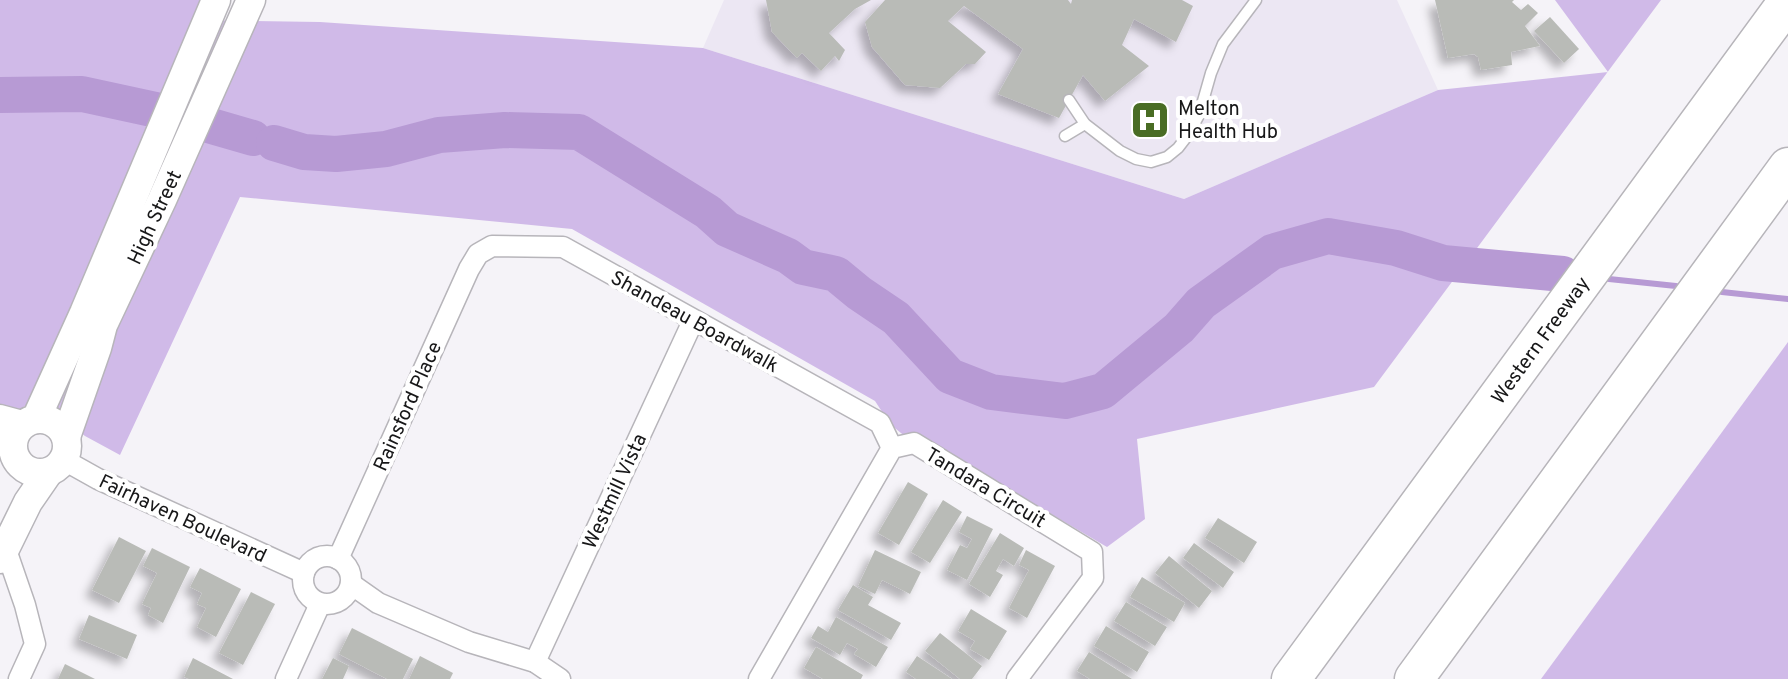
<svg xmlns="http://www.w3.org/2000/svg" width="1788" height="679" font-family="Overpass,sans-serif">
<style>
.built{fill:#ece7f3}
.green{fill:#d0bae8}
.lines{fill:none;stroke-linecap:round;stroke-linejoin:round}
.stream{stroke:#b79ad4;stroke-width:6}
.river{stroke:#b79ad4;stroke-width:36}
.building{fill:#b9bbb7;filter:url(#shadow)}
.service-casing{stroke:#b7b5ba;stroke-width:13}
.minor-casing{stroke:#b7b5ba;stroke-width:23}
.secondary-casing{stroke:#b7b5ba;stroke-width:31}
.motorway-casing{stroke:#b7b5ba;stroke-width:41}
.service{stroke:#fff;stroke-width:10}
.minor{stroke:#fff;stroke-width:20}
.secondary{stroke:#fff;stroke-width:28}
.motorway{stroke:#fff;stroke-width:38}
.labels{text-anchor:middle;stroke-width:8;stroke-linejoin:round;paint-order:stroke}
.poi-label{font-size:20px;fill:#171718;stroke:#fff;text-anchor:start}
.street-label{font-size:20px;fill:#171718;stroke:#fff}
</style>
<defs>
<filter id="shadow"><feDropShadow dx="-7" dy="7" stdDeviation="4" flood-color="#0004"/></filter>
</defs>
<rect width="100%" height="100%" fill="#f5f3f8"/>
<polygon class="built" points="724,0 1397,0 1438,90 1184,199 703,48"/>
<g class="green">
<polygon points="0,0 209,0 201,20 320,22 703,48 1184,199 1438,90 1608,72 1555,0 1661,0 1374,387 1137,439 1145,519 1107,547 927,441 907,438 890,424 875,401 572,229 240,197 120,455 85,436 36,397 16,413 0,450"/>
<polygon points="1788,342 1788,679 1541,679"/>
</g>
<g class="lines">
<g class="stream">
<polyline points="1609,279 1676,286"/>
<polyline points="1722,292 1788,299"/>
</g>
<g class="river">
<polyline points="0,95 82,94 156,110"/>
<polyline points="208,125 253,138"/>
<polyline points="274,143 304,152 336,154 386,149 439,135 505,130 579,132 708,212 727,229 788,256 803,267 836,274 859,293 896,318 950,376 991,392 1065,401 1103,391 1179,328 1201,303 1272,252 1328,236 1396,248 1443,263 1563,274"/>
</g>
</g>
<g class="building">
<polygon points="766,0 871,0 855,9 829,33 845,50 839,61 835,56 821,71 802,53 797,58 772,32"/>
<polygon points="885,0 1068,0 1071,4 1072,0 1182,0 1193,6 1176,42 1134,19 1122,45 1149,66 1105,101 1083,75 1059,118 998,94 1023,49 964,6 948,21 986,52 975,64 966,64 940,88 905,85 872,47 865,22"/>
<polygon points="1435,0 1514,0 1512,2 1521,10 1528,4 1538,13 1525,26 1540,46 1511,52 1512,65 1481,70 1478,57 1474,54 1448,58"/>
<polygon points="1550,17 1579,49 1564,63 1534,31"/>
<polygon points="908,482 928,494 899,545 878,533"/>
<polygon points="943,500 962,512 930,563 911,552"/>
<polygon points="967,516 993,529 967,580 947,570 960,545 967,548 972,539 959,532"/>
<polygon points="1218,518 1257,542 1244,563 1205,538"/>
<polygon points="1000,533 1024,548 1014,566 1003,559 996,571 1003,575 990,597 969,584"/>
<polygon points="119,537 146,551 119,603 92,590"/>
<polygon points="1194,543 1234,572 1223,588 1183,558"/>
<polygon points="152,548 190,567 163,623 148,615 151,608 142,604 157,573 143,566"/>
<polygon points="875,550 921,572 910,594 882,580 875,594 858,586"/>
<polygon points="1026,550 1055,566 1027,618 1009,608 1029,570 1019,565"/>
<polygon points="1169,556 1212,591 1199,608 1155,573"/>
<polygon points="200,568 241,589 216,637 197,627 206,608 197,604 202,593 190,587"/>
<polygon points="1142,577 1185,603 1174,622 1130,597"/>
<polygon points="853,585 873,597 868,605 901,623 891,640 838,610"/>
<polygon points="251,592 275,604 243,665 219,653"/>
<polygon points="1126,602 1167,627 1155,646 1114,621"/>
<polygon points="971,609 1007,631 989,660 970,649 975,641 958,631"/>
<polygon points="89,615 137,635 127,659 79,639"/>
<polygon points="836,617 888,647 876,667 854,654 858,649 847,643 840,655 811,638 818,626 828,632"/>
<polygon points="1106,626 1149,652 1137,672 1094,646"/>
<polygon points="352,628 413,659 403,679 387,679 339,654"/>
<polygon points="940,633 982,666 972,679 960,679 925,651"/>
<polygon points="816,647 863,675 861,679 823,679 804,668"/>
<polygon points="1089,652 1132,679 1090,679 1077,671"/>
<polygon points="420,656 453,673 450,679 409,679"/>
<polygon points="917,656 952,679 916,679 906,672"/>
<polygon points="193,658 233,679 189,679 184,677"/>
<polygon points="333,658 349,666 343,679 322,679"/>
<polygon points="65,664 95,679 58,679"/>
</g>
<g class="lines">
<defs>
<g id="service">
<polyline points="1069,100 1085,124 1120,151 1136,159 1151,162 1167,157 1178,148 1188,135 1199,115 1211,73 1223,44 1256,0"/>
<polyline points="1065,136 1085,124"/>
</g>
<g id="minor">
<polyline points="0,415 26,422"/>
<polyline points="0,434 12,447"/>
<polyline points="64,460 98,479 304,573"/>
<polyline points="5,547 25,605 35,644 19,679"/>
<circle cx="327" cy="580" r="24"/>
<polyline points="338,559 469,269 478,254 492,246 563,247 880,423 892,448"/>
<polyline points="351,584 378,603 469,642 535,662 560,679"/>
<polyline points="535,662 693,321"/>
<polyline points="286,679 320,604"/>
<polyline points="759,679 892,448 914,443 1092,552 1093,578 1017,679"/>
</g>
<g id="secondary">
<circle cx="40" cy="446" r="27"/>
<polyline points="36,419 84,313 216,0"/>
<polyline points="66,437 97,348 103,325 162,200 251,0"/>
<polyline points="0,559 28,502 48,473"/>
</g>
<g id="motorway">
<polyline points="1291,679 1788,1"/>
<polyline points="1414,679 1788,167"/>
</g>
</defs>
<use href="#service" class="service-casing"/>
<use href="#minor" class="minor-casing"/>
<use href="#secondary" class="secondary-casing"/>
<use href="#motorway" class="motorway-casing"/>
<use href="#service" class="service"/>
<use href="#minor" class="minor"/>
<use href="#secondary" class="secondary"/>
<use href="#motorway" class="motorway"/>
</g>
<defs>
<symbol id="hospital-square" viewBox="-11 -11 22 22"><rect x="-9" y="-9" width="18" height="18" rx="4" fill="#496c24" stroke="#fff"/><path d="M-5-5h3v3.5h4V-5h3V5h-3V1.5h-4V5h-3Z" fill="#fff"/></symbol>
</defs>
<g fill-rule="evenodd">
<use href="#hospital-square" x="1128" y="98" width="44" height="44"/>
</g>
<g class="labels">
<g class="poi-label">
<text x="1178" y="115">Melton<tspan x="1178" dy="23">Health Hub</tspan></text>
</g>
<g class="street-label">
<text transform="translate(154 217) rotate(-65)" y="7">High Street</text>
<text transform="translate(695 321) rotate(29)" y="7">Shandeau Boardwalk</text>
<text transform="translate(1540 340) rotate(-54)" y="7">Western Freeway</text>
<text transform="translate(407 406) rotate(-66)" y="7">Rainsford Place</text>
<text transform="translate(986 487) rotate(31)" y="7">Tandara Circuit</text>
<text transform="translate(614 491) rotate(-65)" y="7">Westmill Vista</text>
<text transform="translate(183 518) rotate(25)" y="7">Fairhaven Boulevard</text>
</g>
</g>
</svg>
